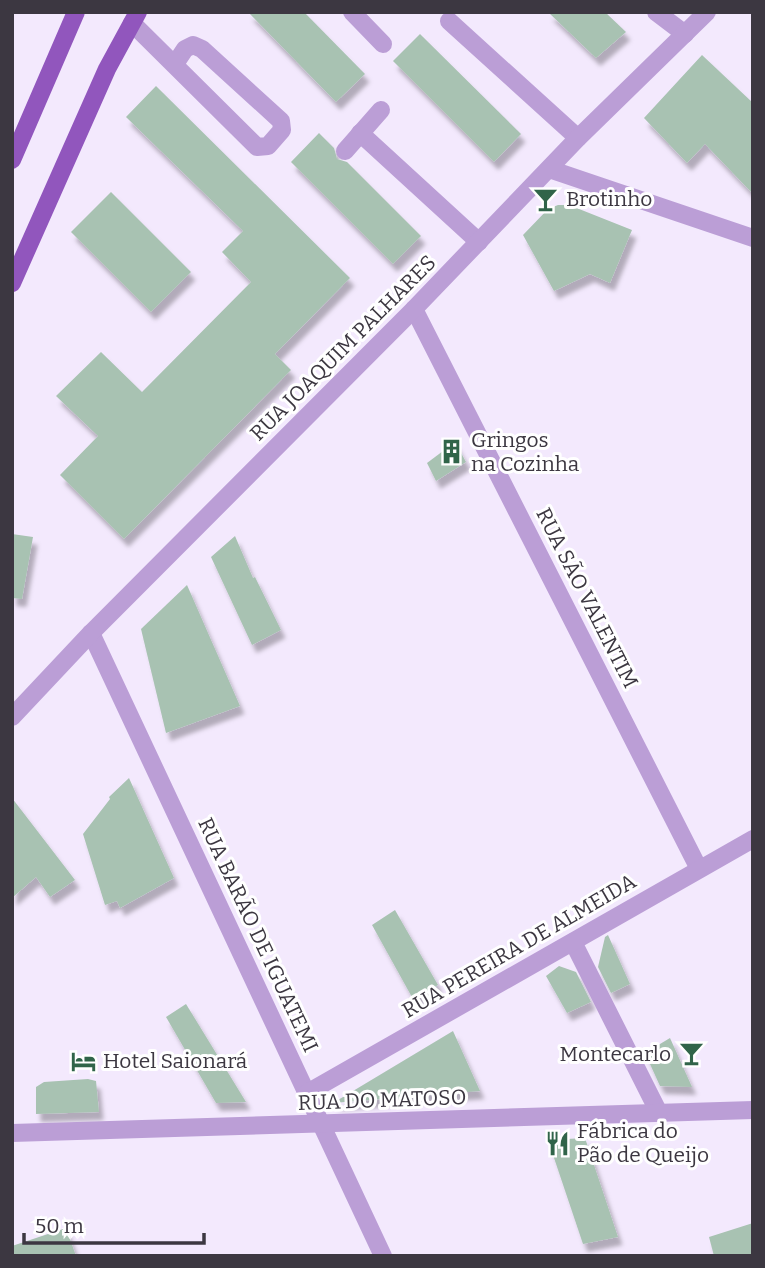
<svg xmlns="http://www.w3.org/2000/svg" width="765" height="1268" font-family="Bitter,serif">
<style>
.building{fill:#a8c2b2;filter:url(#shadow)}
.lines{fill:none;stroke-linecap:round;stroke-linejoin:round}
.minor{stroke:#bb9ed6;stroke-width:18}
.primary{stroke:#9156bd;stroke-width:18}
.labels{text-anchor:middle;stroke-width:6;stroke-linejoin:round;paint-order:stroke}
.poi-label{font-size:21px;fill:#3c3741;stroke:#fff;text-anchor:start}
.street-label{font-size:21px;fill:#3c3741;stroke:#fff}
</style>
<defs>
<filter id="shadow"><feDropShadow dx="4.5" dy="8" stdDeviation="2" flood-color="#0004"/></filter>
</defs>
<rect width="100%" height="100%" fill="#f3e9fd"/>
<g class="building">
<polygon points="248,12 304,12 365,74 336,102"/>
<polygon points="548,12 605,12 626,32 596,58"/>
<polygon points="420,34 521,134 494,162 393,61"/>
<polygon points="702,55 753,103 753,194 705,144 687,163 644,118"/>
<polygon points="156,86 350,278 275,354 291,370 124,539 60,475 98,436 56,396 101,352 142,392 251,282 222,252 243,231 126,117"/>
<polygon points="319,133 334,148 337,159 347,162 421,236 393,264 291,162"/>
<polygon points="111,192 191,272 151,312 71,232"/>
<polygon points="558,205 569,205 632,230 610,283 590,274 554,291 523,235 548,209"/>
<polygon points="455,442 466,462 436,481 427,463"/>
<polygon points="12,534 33,537 22,599 12,598"/>
<polygon points="235,536 253,578 255,577 281,630 252,645 211,557"/>
<polygon points="187,585 240,706 166,733 141,629"/>
<polygon points="129,778 174,878 120,908 117,901 105,905 83,834 110,799 109,797"/>
<polygon points="12,798 75,880 50,897 36,877 12,898"/>
<polygon points="395,910 438,985 413,999 372,925"/>
<polygon points="608,935 630,984 611,993 598,967 605,937"/>
<polygon points="559,966 576,972 591,1002 567,1013 546,976"/>
<polygon points="186,1004 246,1102 216,1103 166,1017"/>
<polygon points="453,1031 480,1091 333,1103"/>
<polygon points="670,1038 692,1087 660,1086 645,1053"/>
<polygon points="88,1079 96,1081 99,1112 36,1114 36,1087 44,1082"/>
<polygon points="585,1138 618,1237 583,1244 548,1140"/>
<polygon points="753,1223 753,1256 714,1256 709,1237"/>
<polygon points="66,1228 76,1256 12,1256 12,1246"/>
</g>
<g class="lines">
<g class="minor">
<polyline points="352,12 383,44"/>
<polyline points="656,12 685,34"/>
<polyline points="449,21 578,138"/>
<polyline points="132,23 257,147 268,146 282,130 281,121 202,49 193,45 185,49 175,64"/>
<polyline points="360,133 479,242"/>
<polyline points="345,151 381,110"/>
<polyline points="549,169 753,238"/>
<polyline points="414,309 699,869"/>
<polyline points="91,633 383,1256"/>
<polyline points="12,717 91,633 414,309 578,138 707,12"/>
<polyline points="573,942 659,1113"/>
<polyline points="307,1093 753,839"/>
<polyline points="12,1133 753,1110"/>
</g>
<g class="primary">
<polyline points="12,160 76,12"/>
<polyline points="12,283 107,69 138,12"/>
</g>
</g>
<defs>
<symbol id="bar-bare" viewBox="-9 -9 18 18"><path d="M-6-5H6L.8 .8V4.5H3.5V6h-7V4.5H-.8V.8Z" fill="#306449" stroke="#fff" stroke-width="2.5" paint-order="stroke"/></symbol>
<symbol id="building-bare" viewBox="-9 -9 18 18"><path d="M-4-6H4V6H1V3H-1V6H-4ZM-2.5-4.3h1.7v1.8h-1.7ZM.8-4.3h1.7v1.8H.8ZM-2.5-1h1.7V.8h-1.7ZM.8-1h1.7V.8H.8Z" fill="#306449" stroke="#fff" stroke-width="2.5" paint-order="stroke"/></symbol>
<symbol id="hotel-bare" viewBox="-9 -9 18 18"><path d="M-6-4.5h1.5V1H6V5H4.5V3h-9V5H-6ZM-4 0a1.8 1.8 0 1 1 3.6 0ZM.5 0V-2.5h3Q6-2.5 6 0Z" fill="#306449" stroke="#fff" stroke-width="2.5" paint-order="stroke"/></symbol>
<symbol id="restaurant-bare" viewBox="-9 -9 18 18"><path d="M-5-6h1v4h1v-4h1v4h1v-4h1v5L-1.5 .5V6h-2V.5L-5-1ZM5-6V6H3V1.5H1.5Q1.5-4 5-6Z" fill="#306449" stroke="#fff" stroke-width="2.5" paint-order="stroke"/></symbol>
</defs>
<g fill-rule="evenodd">
<use href="#bar-bare" x="528" y="182" width="35" height="35"/>
<use href="#building-bare" x="434" y="434" width="35" height="35"/>
<use href="#bar-bare" x="674" y="1036" width="35" height="35"/>
<use href="#hotel-bare" x="66" y="1044" width="35" height="35"/>
<use href="#restaurant-bare" x="540" y="1126" width="35" height="35"/>
</g>
<g class="labels">
<g class="poi-label">
<text x="566" y="206">Brotinho</text>
<text x="471" y="447">Gringos<tspan x="471" dy="24">na Cozinha</tspan></text>
<text x="671" y="1061" text-anchor="end">Montecarlo</text>
<text x="103" y="1068">Hotel Saionará</text>
<text x="577" y="1138">Fábrica do<tspan x="577" dy="24">Pão de Queijo</tspan></text>
</g>
<g class="street-label">
<text transform="translate(343 348) rotate(-45)" y="7">RUA JOAQUIM PALHARES</text>
<text transform="translate(587 598) rotate(63)" y="7">RUA SÃO VALENTIM</text>
<text transform="translate(258 935) rotate(65)" y="7">RUA BARÃO DE IGUATEMI</text>
<text transform="translate(519 946) rotate(-30)" y="7">RUA PEREIRA DE ALMEIDA</text>
<text transform="translate(382 1100) rotate(-2)" y="7">RUA DO MATOSO</text>
</g>
</g>
<rect width="765" height="1268" fill="none" stroke="#3c3741" stroke-width="28"/>
<path d="M24 1233v10h180v-10" fill="none" stroke="#3c3741" stroke-width="3.5"/>
<text x="35" y="1233" font-size="21" fill="#3c3741" stroke="#ffffff" stroke-width="5" paint-order="stroke">50 m</text>
</svg>
